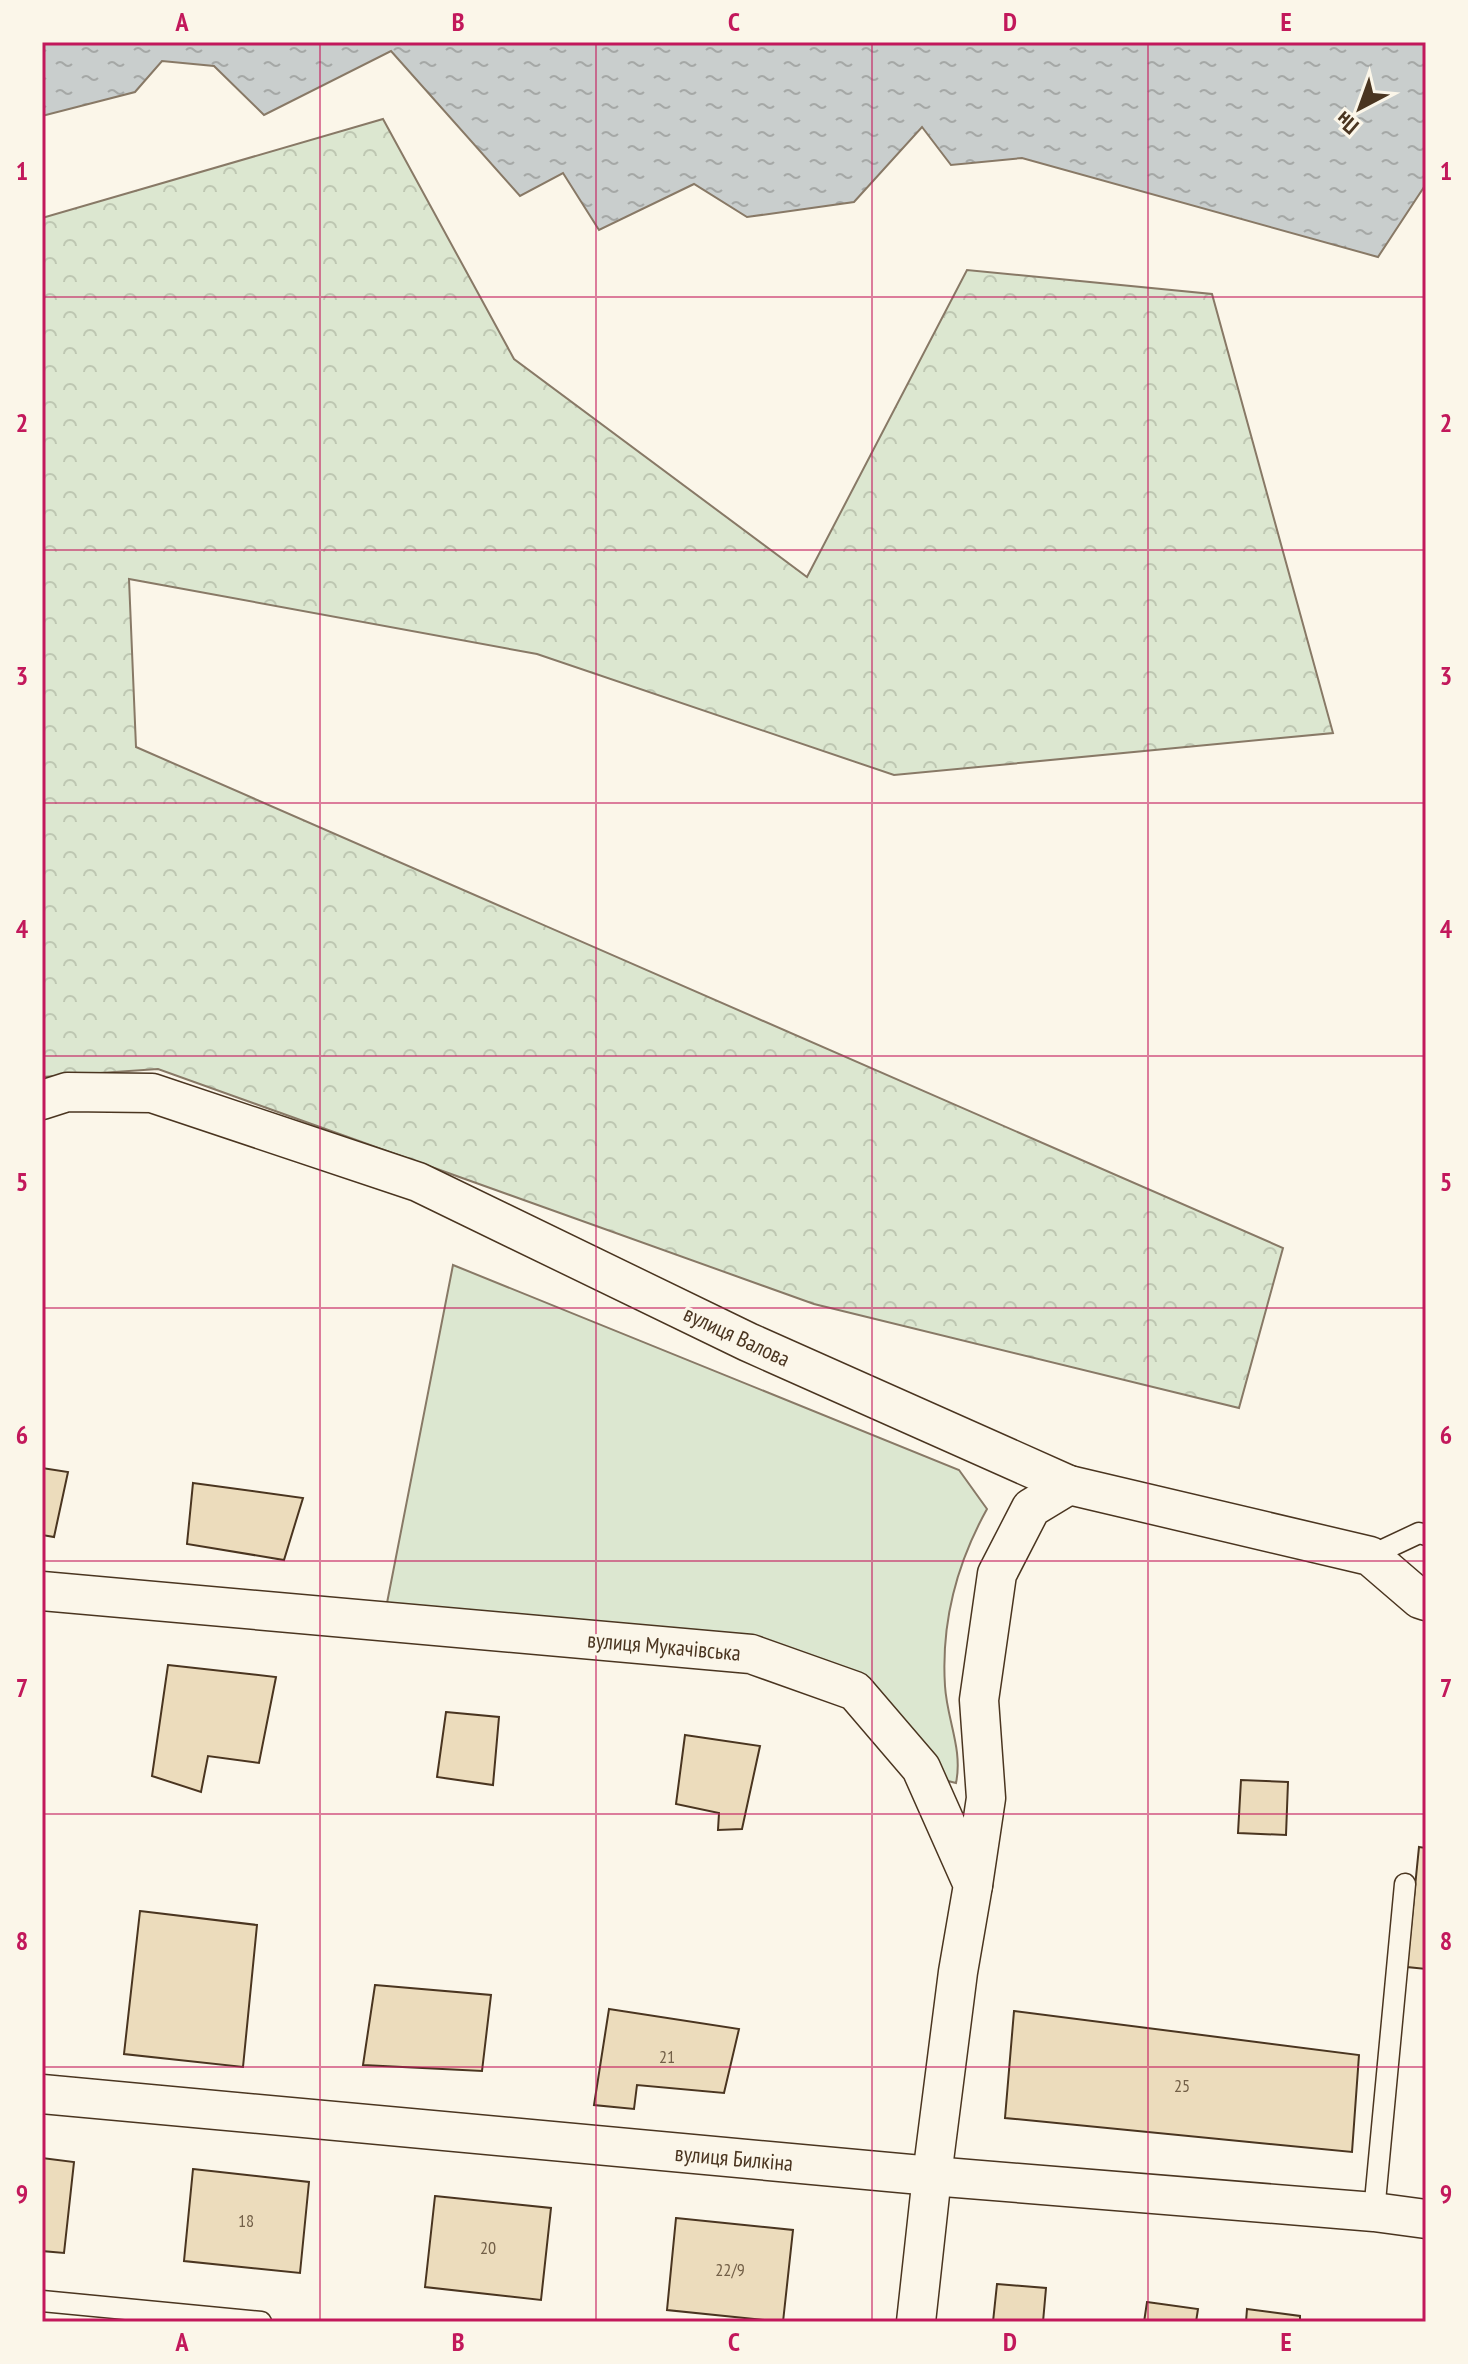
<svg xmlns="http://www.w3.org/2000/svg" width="1468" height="2364" font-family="'PT Sans Narrow',sans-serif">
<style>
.green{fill:#dce7d0;stroke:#887966;stroke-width:2}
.forest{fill:url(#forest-crowns);stroke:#887966;stroke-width:2}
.water{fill:url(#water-ripples);stroke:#887966;stroke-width:2}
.building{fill:#ecdcbc;stroke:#4a3520;stroke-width:2}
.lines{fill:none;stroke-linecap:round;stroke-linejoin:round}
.service-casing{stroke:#4a3520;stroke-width:23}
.minor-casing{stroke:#4a3520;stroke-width:41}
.service{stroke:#fbf6e9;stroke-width:20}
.minor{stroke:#fbf6e9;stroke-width:38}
.grid{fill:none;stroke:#c2185b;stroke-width:2;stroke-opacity:0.55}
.labels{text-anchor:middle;stroke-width:6;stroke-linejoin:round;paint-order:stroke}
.number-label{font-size:18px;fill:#725f47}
.street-label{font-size:22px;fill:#4a3520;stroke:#fbf6e9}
.neatline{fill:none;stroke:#c2185b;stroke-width:3}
.grid-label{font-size:26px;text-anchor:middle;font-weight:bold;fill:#c2185b}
</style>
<defs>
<pattern id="forest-crowns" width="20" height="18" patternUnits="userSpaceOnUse" patternTransform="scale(2)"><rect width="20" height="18" fill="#dce7d0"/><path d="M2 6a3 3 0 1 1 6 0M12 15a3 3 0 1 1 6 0" fill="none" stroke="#bec7b2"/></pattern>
<pattern id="water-ripples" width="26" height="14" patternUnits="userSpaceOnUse" patternTransform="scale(2)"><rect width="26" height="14" fill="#c9cecd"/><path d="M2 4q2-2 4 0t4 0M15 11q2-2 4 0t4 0" fill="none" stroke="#a5a8a6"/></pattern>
</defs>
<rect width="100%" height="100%" fill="#fbf6e9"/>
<path class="green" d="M453,1265L959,1470L987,1509C957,1563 941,1623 945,1686C947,1720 963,1749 956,1783L940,1779L865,1677L387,1603Z"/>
<polygon class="forest" points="383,119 514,359 807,577 967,270 1212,294 1333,733 894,775 537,654 129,579 136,747 1283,1248 1239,1408 814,1304 158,1069 42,1077 42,218"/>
<polygon class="water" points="42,42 1426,42 1426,184 1378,257 1022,158 951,165 922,127 854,202 747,217 694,184 599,230 563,173 520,196 391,51 264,115 214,66 162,61 135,92 42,116"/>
<g class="building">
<polygon points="42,1468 68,1472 54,1537 42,1535"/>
<polygon points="193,1483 303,1498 284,1560 187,1544"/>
<polygon points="168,1665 276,1677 259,1763 208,1756 201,1792 152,1776"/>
<polygon points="446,1712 499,1717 493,1785 437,1777"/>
<polygon points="685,1735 760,1746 742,1829 718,1830 719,1813 676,1804"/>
<polygon points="1241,1780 1288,1782 1286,1835 1238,1833"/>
<polygon points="1419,1847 1426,1848 1426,1969 1407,1967"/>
<polygon points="140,1911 257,1925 243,2067 124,2054"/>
<polygon points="375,1985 491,1995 482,2071 363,2065"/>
<polygon points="609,2009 739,2029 724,2093 637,2085 634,2109 594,2105"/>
<polygon points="1014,2011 1359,2055 1352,2152 1005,2118"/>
<polygon points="42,2158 74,2162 64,2253 42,2251"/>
<polygon points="193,2169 309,2182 300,2273 184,2261"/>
<polygon points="435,2196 551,2208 541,2300 425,2287"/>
<polygon points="676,2218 793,2230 783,2322 667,2310"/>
<polygon points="997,2284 1046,2288 1043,2322 993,2322"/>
<polygon points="1147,2302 1198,2309 1196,2322 1144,2322"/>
<polygon points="1247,2309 1300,2316 1300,2322 1246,2322"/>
</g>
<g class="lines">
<defs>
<g id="service">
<polyline points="1370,1556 1419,1533 1426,1535"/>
<polyline points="1374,2212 1405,1884"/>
<polyline points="42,2301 261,2322"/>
</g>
<g id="minor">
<polyline points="42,1100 67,1092 152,1093 418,1182 748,1342 1069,1485 1370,1556 1420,1599 1426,1601"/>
<polyline points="42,1591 751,1654 855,1691 921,1768 973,1885 958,1972 932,2176 916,2322"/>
<polyline points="973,1885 986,1798 979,1700 997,1574 1031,1508 1069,1485"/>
<polyline points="42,2094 932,2176 1374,2212 1426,2219"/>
</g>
</defs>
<use href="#service" class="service-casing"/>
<use href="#minor" class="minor-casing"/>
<use href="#service" class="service"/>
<use href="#minor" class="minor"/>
</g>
<path class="grid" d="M320,42V2322M596,42V2322M872,42V2322M1148,42V2322M42,297H1426M42,550H1426M42,803H1426M42,1056H1426M42,1308H1426M42,1561H1426M42,1814H1426M42,2067H1426"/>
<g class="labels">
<g class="number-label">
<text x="667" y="2063">21</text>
<text x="1182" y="2092">25</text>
<text x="246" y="2227">18</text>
<text x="488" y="2254">20</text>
<text x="730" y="2276">22/9</text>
</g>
<g class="street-label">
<text transform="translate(737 1336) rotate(25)" y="8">вулиця Валова</text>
<text transform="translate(664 1646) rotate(5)" y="8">вулиця Мукачівська</text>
<text transform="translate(734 2158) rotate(5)" y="8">вулиця Билкіна</text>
</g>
</g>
<rect width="1468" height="2364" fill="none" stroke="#fbf6e9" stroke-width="88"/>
<g transform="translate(1360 108) rotate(221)" stroke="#fbf6e9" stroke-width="6" paint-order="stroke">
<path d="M0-6L14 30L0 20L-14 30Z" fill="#4a3520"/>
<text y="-12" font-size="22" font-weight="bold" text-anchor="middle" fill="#4a3520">Пн</text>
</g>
<rect x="44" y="44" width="1380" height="2276" class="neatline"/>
<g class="grid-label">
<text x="182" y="31">A</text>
<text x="458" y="31">B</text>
<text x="734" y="31">C</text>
<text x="1010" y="31">D</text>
<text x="1286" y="31">E</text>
<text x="22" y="180">1</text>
<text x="1446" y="180">1</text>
<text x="22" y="432">2</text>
<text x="1446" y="432">2</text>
<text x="22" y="685">3</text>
<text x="1446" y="685">3</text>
<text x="22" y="938">4</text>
<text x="1446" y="938">4</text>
<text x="22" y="1191">5</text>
<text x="1446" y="1191">5</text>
<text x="22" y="1444">6</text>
<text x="1446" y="1444">6</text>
<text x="22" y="1697">7</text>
<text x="1446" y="1697">7</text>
<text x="22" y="1950">8</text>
<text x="1446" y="1950">8</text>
<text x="22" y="2203">9</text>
<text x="1446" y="2203">9</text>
<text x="182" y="2351">A</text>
<text x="458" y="2351">B</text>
<text x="734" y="2351">C</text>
<text x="1010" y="2351">D</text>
<text x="1286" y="2351">E</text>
</g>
</svg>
